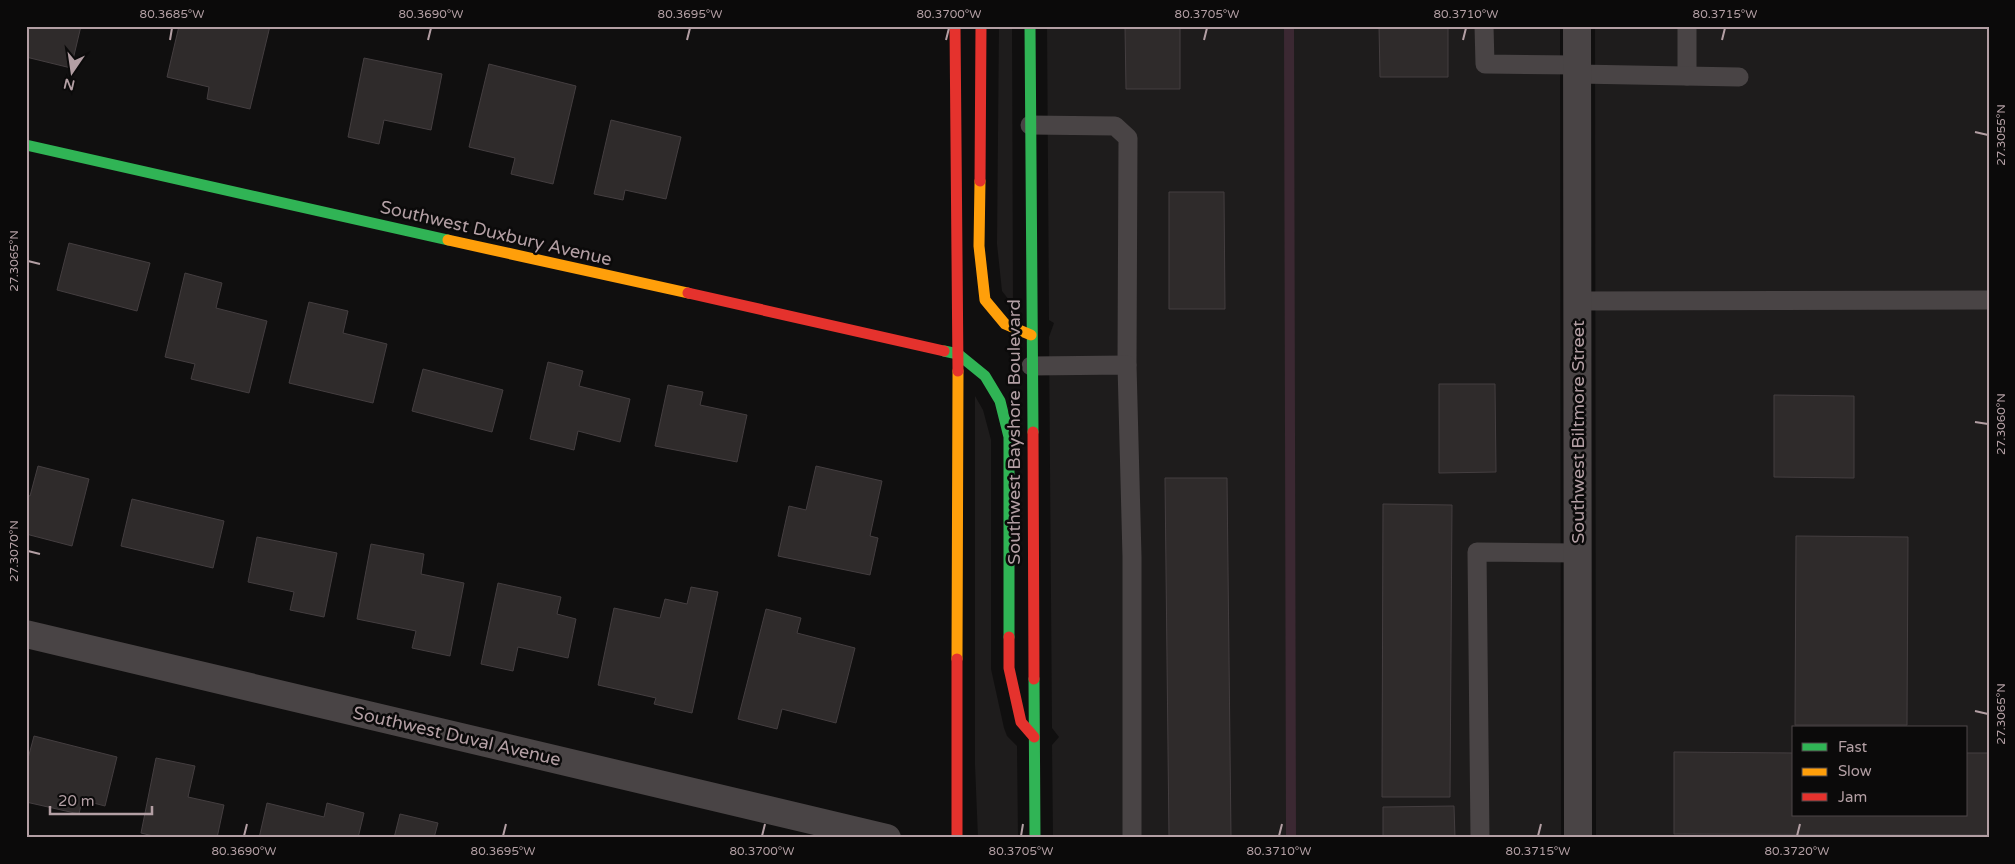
<svg xmlns="http://www.w3.org/2000/svg" width="2015" height="864" font-family="'Varela Round',sans-serif">
<style>
.built{fill:#1e1c1c;fill-rule:evenodd}
.lines{fill:none;stroke-linecap:round;stroke-linejoin:round}
.stream{stroke:#3b2832;stroke-width:10}
.building{fill:#2f2b2b;stroke:#443e40}
.lane{stroke:#494445;stroke-width:19}
.street{stroke:#494445;stroke-width:28}
.fast{stroke:#30b455;stroke-width:11}
.slow{stroke:#ff9f0a;stroke-width:11}
.jam{stroke:#e5322d;stroke-width:11}
.ticks{fill:none;stroke:#b39fa4;stroke-width:2}
.labels{text-anchor:middle;stroke-width:5;stroke-linejoin:round;paint-order:stroke}
.street-label{font-size:18px;fill:#b39fa4;stroke:#0b0a0a}
.neatline{fill:none;stroke:#b39fa4;stroke-width:2}
.ticks-label{font-size:12px;text-anchor:middle;fill:#b39fa4}
</style>
<rect width="100%" height="100%" fill="#100f0f"/>
<g class="built">
<polygon points="999,26 1012,26 1013,305 1002,291 997,244"/>
<polygon points="1047,26 1560,26 1561,838 1053,838 1052,745 1059,737 1052,728 1049,337 1054,323 1049,320"/>
<path d="M1595,26H1989V838H1596ZM1794,728H1966V815H1794Z"/>
<polygon points="975,396 983,410 991,440 991,669 1004,728 1007,736 1017,746 1018,838 978,838 975,765"/>
</g>
<g class="lines">
<polyline class="stream" points="1289,26 1291,838"/>
</g>
<g class="building">
<polygon points="26,26 81,26 71,68 26,57"/>
<polygon points="179,26 270,26 250,109 207,99 209,87 167,77"/>
<polygon points="1125,26 1180,26 1180,89 1126,89"/>
<polygon points="1379,26 1448,26 1448,77 1380,77"/>
<polygon points="364,58 442,74 431,130 384,120 379,144 348,137"/>
<polygon points="489,64 576,86 553,184 511,174 515,158 469,147"/>
<polygon points="611,120 681,137 666,199 625,190 623,200 594,194"/>
<polygon points="1169,192 1224,192 1225,309 1169,309"/>
<polygon points="69,243 150,263 137,311 57,290"/>
<polygon points="185,273 222,283 216,308 267,321 249,393 191,379 195,364 165,357"/>
<polygon points="309,302 348,311 343,333 387,344 373,403 289,383"/>
<polygon points="548,362 583,371 579,386 630,399 620,442 578,431 574,450 530,439"/>
<polygon points="423,369 503,390 492,432 412,411"/>
<polygon points="1439,384 1495,384 1496,472 1439,473"/>
<polygon points="668,385 703,392 700,405 747,415 737,462 655,446"/>
<polygon points="1774,395 1854,396 1854,478 1774,477"/>
<polygon points="38,466 89,479 72,546 26,534 26,495 30,496"/>
<polygon points="816,466 882,481 870,536 878,538 870,575 778,556 789,506 806,510"/>
<polygon points="1165,478 1227,478 1231,838 1169,838"/>
<polygon points="132,499 224,521 213,568 121,546"/>
<polygon points="1383,504 1452,505 1450,797 1382,797"/>
<polygon points="1796,536 1908,537 1907,725 1795,725"/>
<polygon points="257,537 337,553 324,617 290,610 294,592 248,582"/>
<polygon points="371,544 424,554 421,574 464,583 450,656 412,648 416,631 357,619"/>
<polygon points="498,583 561,597 557,614 576,619 568,658 518,647 513,671 481,664"/>
<polygon points="691,587 718,592 692,713 654,704 656,698 598,685 614,608 660,618 665,599 687,604"/>
<polygon points="766,609 801,618 797,633 855,648 836,723 782,709 777,729 738,719"/>
<polygon points="34,736 117,757 105,806 82,800 79,814 26,802 26,766"/>
<polygon points="1674,752 1794,753 1794,815 1966,815 1966,753 1988,753 1988,835 1674,834"/>
<polygon points="156,758 195,766 188,797 224,805 217,838 161,838 141,833"/>
<polygon points="267,803 324,817 327,803 364,813 358,838 259,838"/>
<polygon points="1454,806 1455,838 1383,838 1383,807"/>
<polygon points="400,814 438,823 434,838 394,838"/>
</g>
<g class="lines">
<g class="lane">
<polyline points="1484,26 1485,64 1577,65"/>
<polyline points="1687,26 1687,76"/>
<polyline points="1578,74 1739,77"/>
<polyline points="1030,125 1115,126 1128,138 1127,365"/>
<polyline points="1578,301 1989,300"/>
<polyline points="1031,366 1127,365 1132,557 1132,838"/>
<polyline points="1480,838 1477,552 1578,553"/>
</g>
<g class="street">
<polyline points="1577,26 1578,838"/>
<polyline points="26,634 887,838"/>
</g>
<g class="fast">
<polyline points="1030,26 1033,432"/>
<polyline points="26,145 448,240"/>
<polyline points="944,351 958,354 985,376 1000,401 1009,437 1009,637"/>
<polyline points="1034,679 1035,838"/>
</g>
<g class="slow">
<polyline points="980,181 979,246 985,300 1005,324 1031,335"/>
<polyline points="448,240 688,293"/>
<polyline points="957,659 958,371"/>
</g>
<g class="jam">
<polyline points="955,26 958,371"/>
<polyline points="980,181 981,26"/>
<polyline points="688,293 944,351"/>
<polyline points="1033,432 1034,679"/>
<polyline points="1009,637 1009,668 1021,722 1034,737"/>
<polyline points="957,838 957,659"/>
</g>
</g>
<path class="ticks" d="M170,40L172,28M428,40L431,28M687,40L690,28M946,40L949,28M1204,40L1207,28M1463,40L1466,28M1722,40L1725,28M1975,132L1988,135M28,261L40,264M1975,422L1988,424M28,551L40,554M1975,711L1988,714M244,836L247,824M503,836L506,824M762,836L765,824M1021,836L1023,824M1279,836L1282,824M1538,836L1541,824M1797,836L1800,824"/>
<g class="labels">
<g class="street-label">
<text transform="translate(496 233) rotate(13)" y="6">Southwest Duxbury Avenue</text>
<text transform="translate(1014 432) rotate(-90)" y="6">Southwest Bayshore Boulevard</text>
<text transform="translate(1578 432) rotate(-90)" y="6">Southwest Biltmore Street</text>
<text transform="translate(457 736) rotate(13)" y="6">Southwest Duval Avenue</text>
</g>
</g>
<rect width="2015" height="864" fill="none" stroke="#0b0a0a" stroke-width="55"/>
<rect x="1792" y="726" width="175" height="90" fill="#0b0a0a" stroke="#4e4648"/>
<rect x="1802" y="743" width="25" height="8" fill="#30b455" stroke="#4e4648"/>
<text x="1838" y="752" font-size="15" fill="#b39fa4">Fast</text>
<rect x="1802" y="768" width="25" height="8" fill="#ff9f0a" stroke="#4e4648"/>
<text x="1838" y="776" font-size="15" fill="#b39fa4">Slow</text>
<rect x="1802" y="793" width="25" height="8" fill="#e5322d" stroke="#4e4648"/>
<text x="1838" y="802" font-size="15" fill="#b39fa4">Jam</text>
<g transform="translate(72 72) rotate(193)" stroke="#0b0a0a" stroke-width="4" paint-order="stroke">
<path d="M0-4L9 19L0 12L-9 19Z" fill="#b39fa4"/>
<text y="-8" font-size="14" font-weight="bold" text-anchor="middle" fill="#b39fa4">N</text>
</g>
<path d="M50 806v8h102v-8" fill="none" stroke="#b39fa4" stroke-width="2.5"/>
<text x="58" y="806" font-size="15" fill="#b39fa4" stroke="#0b0a0a" stroke-width="4" paint-order="stroke">20 m</text>
<rect x="28" y="28" width="1960" height="808" class="neatline"/>
<g class="ticks-label">
<text x="172" y="18">80.3685°W</text>
<text x="431" y="18">80.3690°W</text>
<text x="690" y="18">80.3695°W</text>
<text x="949" y="18">80.3700°W</text>
<text x="1207" y="18">80.3705°W</text>
<text x="1466" y="18">80.3710°W</text>
<text x="1725" y="18">80.3715°W</text>
<text transform="translate(2001 135) rotate(-90)" y="4">27.3055°N</text>
<text transform="translate(14 261) rotate(-90)" y="4">27.3065°N</text>
<text transform="translate(2001 424) rotate(-90)" y="4">27.3060°N</text>
<text transform="translate(14 551) rotate(-90)" y="4">27.3070°N</text>
<text transform="translate(2001 714) rotate(-90)" y="4">27.3065°N</text>
<text x="244" y="855">80.3690°W</text>
<text x="503" y="855">80.3695°W</text>
<text x="762" y="855">80.3700°W</text>
<text x="1021" y="855">80.3705°W</text>
<text x="1279" y="855">80.3710°W</text>
<text x="1538" y="855">80.3715°W</text>
<text x="1797" y="855">80.3720°W</text>
</g>
</svg>
